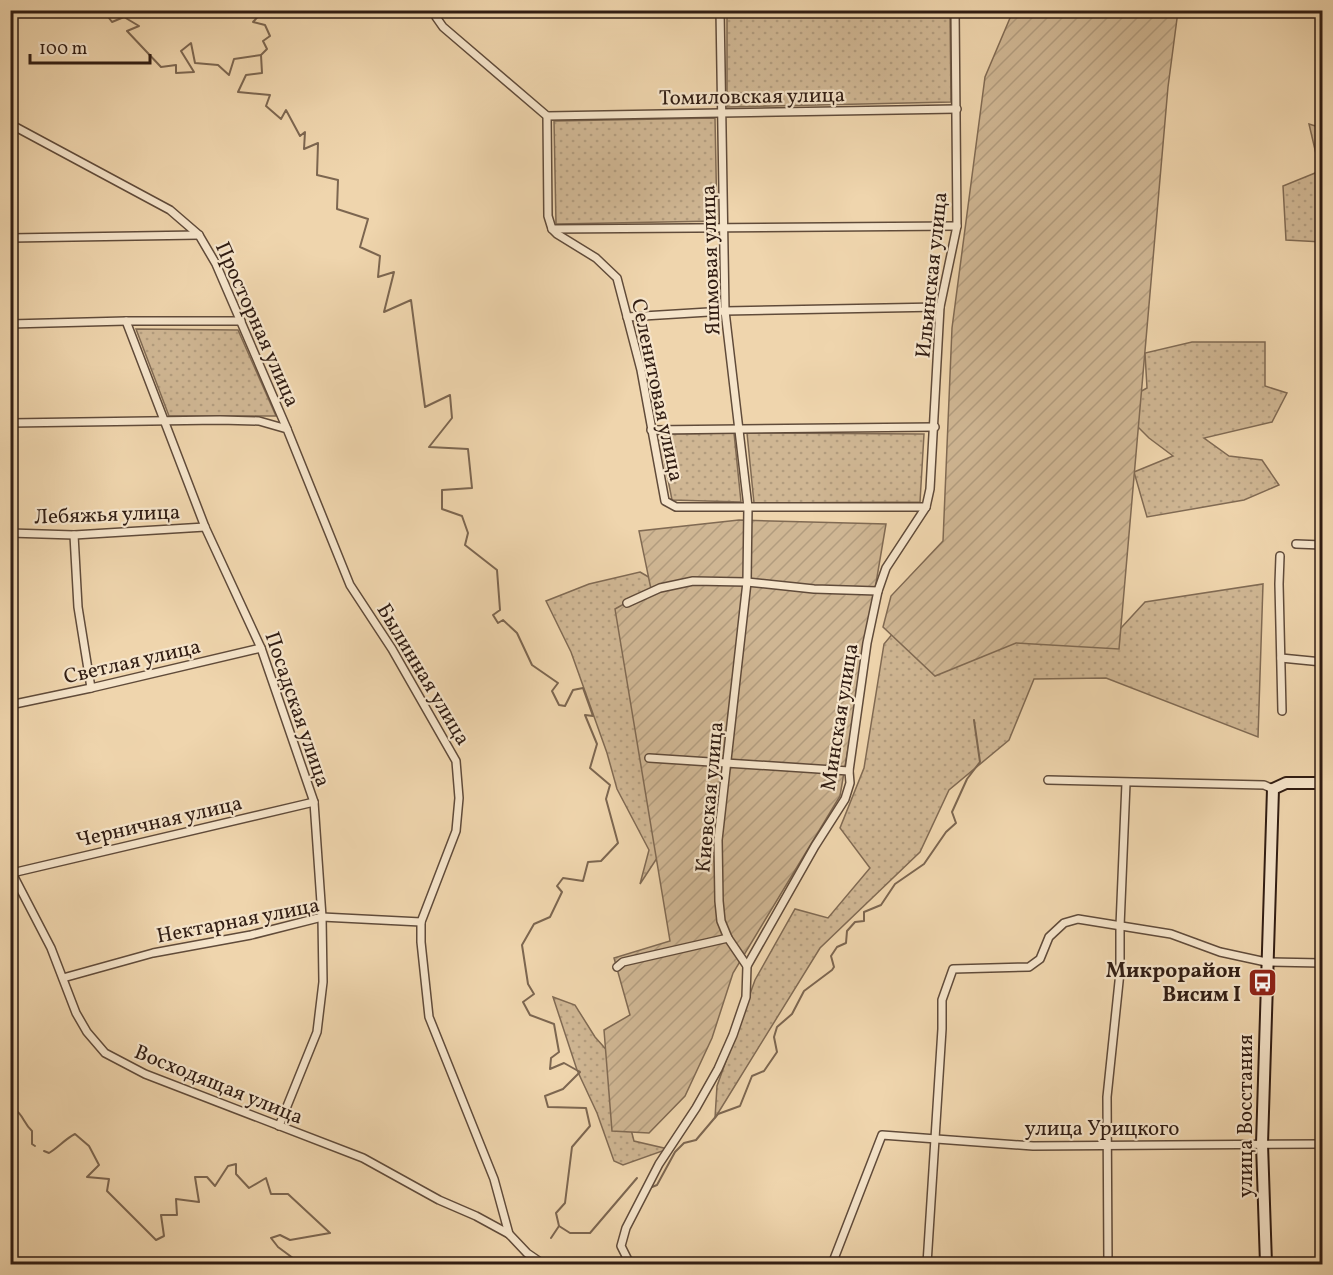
<svg xmlns="http://www.w3.org/2000/svg" width="1333" height="1275" font-family="Vollkorn,serif">
<style>
.grass{fill:url(#grass-dots);stroke:#806a53;stroke-width:1.5}
.garden{fill:url(#garden-furrows);stroke:#806a53;stroke-width:1.5}
.lines{fill:none;stroke-linecap:round;stroke-linejoin:round}
.stream{stroke:#7c6650;stroke-width:2}
.street-casing{stroke:#604b3a;stroke-width:10}
.secondary-casing{stroke:#311d13;stroke-width:14}
.street{stroke:#f5e4ca;stroke-width:7}
.secondary{stroke:#f5e4ca;stroke-width:10}
.labels{text-anchor:middle;stroke-width:4.5;stroke-linejoin:round;paint-order:stroke}
.street-label{font-size:21px;fill:#311d13;stroke:#f5e4ca}
.poi-label{font-size:21px;font-weight:bold;fill:#311d13;stroke:#f5e4ca;text-anchor:end}
</style>
<defs>
<pattern id="grass-dots" width="8" height="8" patternUnits="userSpaceOnUse" patternTransform="scale(1.5)"><rect width="8" height="8" fill="#cfb693"/><path d="M2 2h.1M6 6h.1" fill="none" stroke="#b29c7e" stroke-width="1.8" stroke-linecap="round"/></pattern>
<pattern id="garden-furrows" width="10" height="10" patternUnits="userSpaceOnUse" patternTransform="scale(1.5)"><rect width="10" height="10" fill="#cfb693"/><path d="M-1 1l2-2M0 10L10 0M9 11l2-2" fill="none" stroke="#b29c7e"/></pattern>
</defs>
<rect width="100%" height="100%" fill="#efd5ad"/>
<filter id="stains"><feTurbulence type="fractalNoise" baseFrequency=".00333" numOctaves="4"/><feColorMatrix values="0 0 0 0 .2 0 0 0 0 .09 0 0 0 0 .02 0 0 0 .5 -.17"/></filter>
<radialGradient id="worn" r=".72"><stop offset=".6" stop-color="#630" stop-opacity="0"/><stop offset="1" stop-color="#630" stop-opacity=".3"/></radialGradient>
<g class="grass">
<polygon points="727,11 950,11 951,102 727,107"/>
<polygon points="715,118 717,221 556,224 554,121"/>
<polygon points="1309,124 1322,128 1322,242 1286,240 1283,186 1320,171"/>
<polygon points="136,329 238,330 276,416 169,416"/>
<polygon points="1192,342 1265,342 1265,386 1287,393 1272,422 1204,438 1229,456 1262,460 1279,485 1244,500 1147,517 1134,472 1173,456 1149,438 1116,405 1147,388 1145,353"/>
<polygon points="734,433 741,502 672,500 659,434"/>
<polygon points="747,433 924,434 920,502 754,503"/>
<polygon points="640,572 697,605 680,823 640,884 649,850 617,789 607,753 571,652 546,601 589,584"/>
<polygon points="1263,584 1258,737 1106,678 1034,679 1009,740 949,790 920,852 820,948 715,1118 717,1086 755,980 795,909 828,918 870,868 840,828 864,768 884,644 899,626 1121,628 1145,602"/>
<polygon points="553,997 575,1005 595,1037 612,1056 634,1141 668,1149 623,1165 614,1161 597,1113 577,1070"/>
</g>
<g class="garden">
<polygon points="1013,11 1178,11 1168,87 1119,649 1016,643 935,676 883,627 891,596 943,541 952,328 985,77"/>
<polygon points="739,520 886,524 840,796 733,973 712,1038 685,1096 649,1133 612,1131 604,1030 630,1015 614,958 670,941 615,609 651,589 639,531"/>
</g>
<g class="lines">
<g class="stream">
<polyline points="103,10 112,22 124,17 139,26 127,31 161,67 176,65 176,73 194,72 181,51 191,43 195,63 218,65 229,75 234,59 261,55 262,73 246,75 238,92 270,95 266,106 281,119 286,110 300,136 305,132 304,149 318,143 317,175 338,180 337,209 368,219 360,247 380,256 378,277 394,272 384,312 411,300 425,407 450,395 452,418 429,447 468,449 472,488 442,490 442,509 462,516 468,533 465,545 497,570 500,610 493,615 498,623 503,620 517,633 532,665 558,683 552,691 559,705 565,706 573,690 583,688 593,716 585,715 597,744 590,768 610,785 606,799 618,843 601,861 588,862 583,881 563,878 557,886 562,892 550,917 534,924 522,945 528,984 534,994 523,1002 530,1015 554,1024 559,1052 551,1058 550,1069 564,1063 580,1072 563,1089 545,1096 548,1107 586,1108 590,1126 572,1147 565,1203 556,1213 559,1226 551,1238"/>
<polyline points="261,55 267,49 263,41 270,36 265,25 253,22 262,12 268,10"/>
<path d="M10,1107C24,1113 22,1122 32,1131V1144L35,1146"/>
<path d="M44,1151L49,1153C59,1147 65,1139 75,1134L89,1146L99,1165L87,1177L109,1179L107,1191L156,1240L164,1236L161,1215H177L176,1199L199,1202L195,1177H207L215,1186L228,1166L236,1164V1174L249,1188L266,1178L271,1194H288L330,1233L290,1240L280,1235L271,1238L278,1247L301,1264"/>
<polyline points="652,1187 657,1185 675,1152 684,1143 696,1140 718,1114 740,1106 752,1076 764,1071 777,1052 774,1037 777,1027 792,1014 804,991 832,970 834,967 831,956 837,947 846,943 847,931 855,922 864,921 864,912 881,905 895,884 924,864 946,832 956,823 952,812 967,779 980,762 974,720"/>
<polyline points="559,1226 570,1233 590,1233 637,1178"/>
</g>
<defs>
<g id="street">
<polyline points="436,10 436,17 443,27 547,116 548,216 552,229 557,234 596,258 617,278 641,370 665,501 676,507 926,507"/>
<polyline points="547,116 957,109"/>
<polyline points="10,124 170,210 199,235 216,264 287,429"/>
<polyline points="552,229 957,226"/>
<polyline points="10,238 199,235"/>
<polyline points="627,317 725,311 940,307"/>
<polyline points="126,321 205,527 261,648 314,802 322,917 323,982 317,1032 279,1126"/>
<polyline points="10,324 126,321 241,321"/>
<polyline points="10,423 220,420 259,421 287,429 350,585 392,649 456,761 459,798 456,831 421,922 421,942 429,1017 494,1179 509,1234 527,1253 543,1264"/>
<polyline points="651,430 935,427"/>
<polyline points="10,533 74,535 205,527"/>
<polyline points="74,535 78,607 91,688"/>
<polyline points="1296,544 1322,545"/>
<polyline points="1280,556 1279,584 1282,711"/>
<polyline points="627,603 660,588 693,581 747,582 814,589 878,591"/>
<polyline points="1281,658 1322,662"/>
<polyline points="10,705 91,688 261,648"/>
<polyline points="649,758 849,771"/>
<polyline points="1048,780 1264,785 1273,789"/>
<polyline points="10,869 51,948 76,1013 87,1032 105,1053 145,1074 363,1158 439,1200 476,1216 509,1234"/>
<polyline points="12,873 314,802"/>
<polyline points="747,966 815,846 845,799 850,783 849,771 867,643 878,591 886,568 926,507 930,489 940,307 957,226 955,10"/>
<polyline points="617,967 623,962 728,938"/>
<polyline points="63,978 153,953 251,935 322,917 421,922"/>
<polyline points="634,1264 628,1260 621,1246 626,1228 659,1164 696,1108 718,1069 733,1035 746,997 747,966 728,938 721,921 719,901 718,840 747,582 748,507 725,311 720,10"/>
<polyline points="832,1264 882,1135 1033,1146 1322,1144"/>
<polyline points="927,1264 942,1029 942,1000 953,969 1029,967 1040,959 1049,937 1064,923 1078,919 1171,934 1220,952 1266,962 1322,963"/>
<polyline points="1108,1264 1107,1097 1120,972 1120,926 1126,783"/>
</g>
<polyline id="secondary" points="1266,1264 1262,1144 1273,789 1286,783 1322,783"/>
</defs>
<use href="#street" class="street-casing"/>
<use href="#secondary" class="secondary-casing"/>
<use href="#street" class="street"/>
<use href="#secondary" class="secondary"/>
</g>
<defs>
<symbol id="bus-square" viewBox="-11 -11 22 22"><rect x="-9" y="-9" width="18" height="18" rx="4" fill="#8f2418" stroke="#f5e4ca"/><path d="M-5-6H5V4H4V6H2V4H-2V6H-4V4H-5ZM-3.5-4V0h7V-4ZM-3.5 1.2v1.5H-2V1.2ZM2 1.2v1.5H3.5V1.2Z" fill="#fff"/></symbol>
</defs>
<g fill-rule="evenodd">
<use href="#bus-square" x="1246" y="966" width="33" height="33"/>
</g>
<g class="labels">
<g class="street-label">
<text transform="translate(752 96) rotate(-1)" y="7">Томиловская улица</text>
<text transform="translate(710 260) rotate(-92)" y="7">Яшмовая улица</text>
<text transform="translate(931 275) rotate(-84)" y="7">Ильинская улица</text>
<text transform="translate(258 324) rotate(66)" y="7">Просторная улица</text>
<text transform="translate(658 390) rotate(78)" y="7">Селенитовая улица</text>
<text transform="translate(107 514) rotate(-2)" y="7">Лебяжья улица</text>
<text transform="translate(132 661) rotate(-13)" y="7">Светлая улица</text>
<text transform="translate(424 674) rotate(59)" y="7">Былинная улица</text>
<text transform="translate(298 709) rotate(71)" y="7">Посадская улица</text>
<text transform="translate(839 717) rotate(-81)" y="7">Минская улица</text>
<text transform="translate(709 797) rotate(-85)" y="7">Киевская улица</text>
<text transform="translate(159 821) rotate(-13)" y="7">Черничная улица</text>
<text transform="translate(238 920) rotate(-11)" y="7">Нектарная улица</text>
<text transform="translate(219 1084) rotate(22)" y="7">Восходящая улица</text>
<text transform="translate(1245 1116) rotate(-90)" y="7">улица Восстания</text>
<text x="1102" y="1135">улица Урицкого</text>
</g>
<g class="poi-label">
<text x="1241" y="977">Микрорайон<tspan x="1241" dy="24">Висим I</tspan></text>
</g>
</g>
<rect width="1333" height="1275" fill="none" stroke="#efd5ad" stroke-width="36"/>
<rect x="12" y="12" width="1309" height="1251" fill="none" stroke="#311d13" stroke-width="3"/>
<rect x="18" y="18" width="1297" height="1239" fill="none" stroke="#311d13" stroke-width="1.5"/>
<path d="M30 54v9h120v-9" fill="none" stroke="#311d13" stroke-width="3"/>
<text x="39" y="54" font-size="18" fill="#311d13" stroke="#f5e4ca" stroke-width="4.5" paint-order="stroke">100 m</text>
<rect width="100%" height="100%" filter="url(#stains)"/>
<rect width="100%" height="100%" fill="url(#worn)"/>
</svg>
